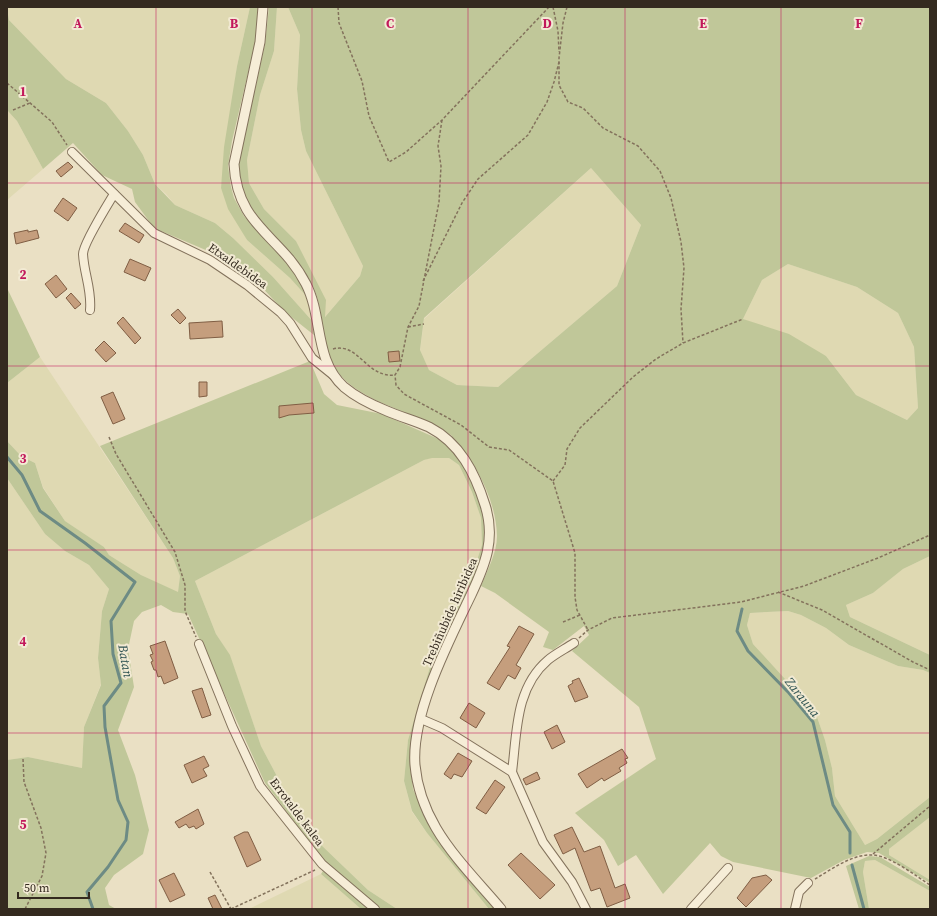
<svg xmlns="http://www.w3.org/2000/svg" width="937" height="916" font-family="'Source Serif 4',serif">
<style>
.farmland{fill:#dfd9b2}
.green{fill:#c0c799;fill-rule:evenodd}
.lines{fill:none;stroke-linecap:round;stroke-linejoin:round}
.stream{stroke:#6d8b84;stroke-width:3}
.building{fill:#c59e7d;stroke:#805e44}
.minor-casing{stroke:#83725c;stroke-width:10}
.tertiary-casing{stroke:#83725c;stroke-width:11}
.path{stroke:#83725c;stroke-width:1.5;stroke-dasharray:3 2;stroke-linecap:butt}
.minor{stroke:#f6edd7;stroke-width:8}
.tertiary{stroke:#f6edd7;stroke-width:9}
.grid{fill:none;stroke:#c2185b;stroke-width:1;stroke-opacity:0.55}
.labels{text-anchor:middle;stroke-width:4;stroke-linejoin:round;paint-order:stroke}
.street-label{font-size:12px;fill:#342a1f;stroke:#f2ead3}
.water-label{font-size:13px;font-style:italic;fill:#2f5352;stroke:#f2ead3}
.grid-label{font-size:13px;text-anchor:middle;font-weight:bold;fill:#c2185b;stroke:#f2ead3;stroke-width:4;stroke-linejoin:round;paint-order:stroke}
</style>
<rect width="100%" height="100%" fill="#eae0c4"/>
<g class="farmland">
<polygon points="7,7 250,7 237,66 221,188 247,240 290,278 308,298 314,323 273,277 233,238 215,223 175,205 166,194 155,184 143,155 128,131 106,103 66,79 9,20"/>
<polygon points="277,7 288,7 300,35 297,89 301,130 306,151 363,266 360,276 324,318 325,300 296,241 264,209 249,183 247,160 260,95 274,51"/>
<polygon points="7,110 17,121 43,169 7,200"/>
<polygon points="591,168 641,225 617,286 498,387 457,385 429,370 420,351 424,319"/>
<polygon points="788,264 857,287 898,313 914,347 918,408 907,420 856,395 826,356 743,319 762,280"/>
<polygon points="40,357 173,558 180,576 178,593 141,575 109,555 104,547 65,521 43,487 35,463 21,456 7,441 7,383"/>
<polygon points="432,457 449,458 459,465 472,492 481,518 482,545 474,569 430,667 408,740 404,781 412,812 427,833 489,909 397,909 368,890 317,841 288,797 261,746 230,656 216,634 195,581 424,460"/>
<polygon points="7,478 45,534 65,551 89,565 109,589 102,611 98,658 101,684 84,727 82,768 28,757 7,760"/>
<polygon points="930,556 930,655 850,617 846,605 873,593 903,569"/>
<polygon points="788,611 801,615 826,628 849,645 898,666 923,670 930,673 930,797 877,839 865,845 835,796 832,768 825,740 817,717 796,691 753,644 747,625 750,613"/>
<polygon points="930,817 930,880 889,855 889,849"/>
<polygon points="875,860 930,891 930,909 869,909 863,872 865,861"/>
<polygon points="321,874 361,909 249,909"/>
</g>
<g class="green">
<polygon points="250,7 260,7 261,11 255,43 232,141 228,166 231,187 234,198 244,216 294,271 308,298 290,278 247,240 228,209 221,188 224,147 237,66"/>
<path d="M269,7H277L274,51L260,95L247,160L249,183L264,209L296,241L326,300L325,317L360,276L363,266L306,151L301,130L297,89L300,35L288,7H930V556L903,569L873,593L846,605L850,617L930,655V673L923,670L898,666L849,645L826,628L801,615L788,611L750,613L747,625L753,644L796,691L817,717L825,740L832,768L835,796L865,845L877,839L930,797V817L889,849V855L930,880V883L879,853L867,852L844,860L811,878L733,862L721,856L710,843L663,894L636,855L618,866L604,840L575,813L656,759L639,707L572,651L589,635L584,626L553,650L543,647L549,632L495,593L481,586C487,571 497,553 497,536C496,499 475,461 451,435C437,428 424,421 410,415C388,405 365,398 346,381C319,357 327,317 313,286C298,254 260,232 247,203C242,190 239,177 239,162L265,44ZM591,168L641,225L617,286L498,387L457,385L429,370L420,350L424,318ZM788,264L857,287L898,313L914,347L918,408L907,420L856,395L826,356L789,334L743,319L762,280Z"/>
<polygon points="7,8 9,20 66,79 106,103 128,131 143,155 155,184 175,205 215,223 233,238 273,277 314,323 314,335 285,312 256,281 208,251 154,228 135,202 132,189 102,175 73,143 43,169 17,121 7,110"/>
<polygon points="7,283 8,290 40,357 7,383"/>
<polygon points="310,361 324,394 337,405 382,414 443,441 456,453 471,477 485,519 486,543 481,564 416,725 410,758 413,789 427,821 446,848 496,909 489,909 427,833 412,811 404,781 408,740 430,667 474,569 482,545 481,518 472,492 459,465 449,458 432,458 424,460 195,581 216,634 230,655 261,746 288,797 317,841 368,890 397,909 378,909 326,864 265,783 188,614 173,612 161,605 142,612 134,621 128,649 134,687 118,730 135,775 149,830 143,854 114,875 105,888 109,905 116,909 7,909 7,760 28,757 82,768 84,727 101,685 98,658 102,611 109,589 89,565 65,551 45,534 7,478 7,441 21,456 35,463 43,488 65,521 104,547 109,555 141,575 178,592 180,576 173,558 100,446"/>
<polygon points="869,856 880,857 930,887 930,891 875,860 865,861 863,872 869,909 859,909 846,866"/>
<polygon points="323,871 328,873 372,909 361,909 321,874"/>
</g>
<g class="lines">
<g class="stream">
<polyline points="7,457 22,475 40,511 85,543 135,582 111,621 113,654 121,683 104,706 105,727 118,800 128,822 126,840 108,867 87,892 93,909"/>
<polyline points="742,609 737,631 748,651 789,693 813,722 833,805 850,832 850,853"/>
<polyline points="852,865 864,909"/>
</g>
</g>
<g class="building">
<polygon points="68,162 73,167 61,177 56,171"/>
<polygon points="63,198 77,208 68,221 54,211"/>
<polygon points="125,223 144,235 139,243 119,231"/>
<polygon points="28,230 28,232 37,230 39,238 16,244 14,233"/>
<polygon points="130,259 151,268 145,281 124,272"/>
<polygon points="56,275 67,289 56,298 45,284"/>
<polygon points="71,293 81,304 75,309 66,298"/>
<polygon points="178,309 186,318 180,324 171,315"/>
<polygon points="123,317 141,338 135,344 117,323"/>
<polygon points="222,321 223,337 190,339 189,323"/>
<polygon points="104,341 116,353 106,362 95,350"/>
<polygon points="399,351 400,361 389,362 388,352"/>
<polygon points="199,382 207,382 207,396 199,397"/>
<polygon points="113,392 125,419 113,424 101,397"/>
<polygon points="313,403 314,413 289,415 279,418 279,406"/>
<polygon points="519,626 534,634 516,665 521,668 515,679 508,675 499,690 487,683 510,647 507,646"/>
<polygon points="165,641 178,678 164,684 161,676 158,677 156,670 154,670 151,662 153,661 150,655 153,654 150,646"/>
<polygon points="579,678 588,697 575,702 568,686 573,683 572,681"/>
<polygon points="202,688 211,715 202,718 192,691"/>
<polygon points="469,703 485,713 476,728 460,718"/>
<polygon points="557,725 565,742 552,749 544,732"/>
<polygon points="622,749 628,758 625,759 627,763 619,768 621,771 604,781 602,778 587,788 578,774"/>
<polygon points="458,753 472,761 462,777 454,774 451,779 444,774"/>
<polygon points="204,756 209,766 203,769 207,776 192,783 184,765"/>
<polygon points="537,772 540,779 526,785 523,779"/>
<polygon points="495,780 505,787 486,814 476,808"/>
<polygon points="198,809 204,824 196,829 194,826 189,828 186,824 179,828 175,822"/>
<polygon points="572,827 584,852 600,846 615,888 625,884 630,898 607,907 600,888 591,891 575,848 563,854 554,835"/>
<polygon points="244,832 248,832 261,860 247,867 234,837"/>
<polygon points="521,853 555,885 540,899 508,865"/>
<polygon points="174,873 185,895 170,902 159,880"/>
<polygon points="766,875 772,880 746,907 737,898 752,878"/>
<polygon points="215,895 222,909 213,909 208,898"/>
</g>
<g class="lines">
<defs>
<g id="minor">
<polyline points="72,152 154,233 210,260 247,285 281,313 290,323 312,358 333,375"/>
<path d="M90,310C92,290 84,274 83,254C83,244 108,204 114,194"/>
<polyline points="199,644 232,726 260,786 322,864 375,909"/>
<polyline points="421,719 442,728 512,772 543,842 572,882 586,909"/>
<path d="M512,772C517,733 515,688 548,660C555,654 565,649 574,643"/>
<polyline points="691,909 728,868"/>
<polyline points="795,909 799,892 808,883"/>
</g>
<path id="tertiary" d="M263,7L260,42L234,164C237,227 281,235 306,284C323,317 314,360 344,387C357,398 372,405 387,411C401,417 416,421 429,427C460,443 475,473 485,505C496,539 485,565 471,595C449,641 411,714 415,765C417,788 425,809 436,828C453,857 480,884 501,909"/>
</defs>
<use href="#minor" class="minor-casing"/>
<use href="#tertiary" class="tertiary-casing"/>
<g class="path">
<polyline points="338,7 339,23 362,81 369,116 389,162 406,152 442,120 549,7"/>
<polyline points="553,7 558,31 559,52"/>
<polyline points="567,7 563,23 559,58 559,85 568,102 583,108 603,128 638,146 660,171 671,198 681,242 684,268 681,309 683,343"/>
<polyline points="7,83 52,122 67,145"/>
<polyline points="13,110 30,103"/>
<polyline points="442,120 438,146 441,166 439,202 419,306 408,327 400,367 395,375 396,385 404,394 461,425 489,447 509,450 553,481 575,553 575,597 577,610 588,630"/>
<polyline points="423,281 462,203 478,179 528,135 547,102 554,82 559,62"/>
<polyline points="408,327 424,324"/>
<path d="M333,349C359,342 366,378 395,375"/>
<polyline points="109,437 116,454 175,552 185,585 185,611 196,637"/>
<polyline points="553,481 565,465 567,449 580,428 633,377 656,359 683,343 743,319"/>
<polyline points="778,592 822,610 913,662 930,670"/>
<polyline points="563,622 580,615"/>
<polyline points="579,638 588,630 612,618 741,602 804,586 878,558 930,535"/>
<polyline points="23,759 24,782 41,828 46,853 42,876 25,909"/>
<polyline points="873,854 930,806"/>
<polyline points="210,872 231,909"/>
<path d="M815,879C832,869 852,854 872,855C889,855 916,876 930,885"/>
<polyline points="231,909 315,870"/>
</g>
<use href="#minor" class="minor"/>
<use href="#tertiary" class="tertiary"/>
</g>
<path class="grid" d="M156,7V909M312,7V909M468,7V909M625,7V909M781,7V909M7,183H930M7,366H930M7,550H930M7,733H930"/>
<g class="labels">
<g class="street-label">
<text transform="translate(238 266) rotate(35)" y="4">Etxaldebidea</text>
<text transform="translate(450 612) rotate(-66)" y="4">Trebiñubide hiribidea</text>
<text transform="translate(297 812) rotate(53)" y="4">Errotalde kalea</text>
</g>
<g class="water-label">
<text transform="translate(126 661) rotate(80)" y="5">Batan</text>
<text transform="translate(803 697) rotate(51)" y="5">Zarauna</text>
</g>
</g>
<g class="grid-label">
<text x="78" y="28">A</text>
<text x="234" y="28">B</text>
<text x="390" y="28">C</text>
<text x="547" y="28">D</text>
<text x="703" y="28">E</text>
<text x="859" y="28">F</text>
<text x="23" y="96">1</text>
<text x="23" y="279">2</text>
<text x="23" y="463">3</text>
<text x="23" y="646">4</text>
<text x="23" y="829">5</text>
</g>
<rect width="937" height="916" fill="none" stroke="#342a1f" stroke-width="16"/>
<path d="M18 892v6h71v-6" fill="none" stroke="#342a1f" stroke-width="2"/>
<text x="24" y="892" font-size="12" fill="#342a1f" stroke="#f2ead3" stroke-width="3" paint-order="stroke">50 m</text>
</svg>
